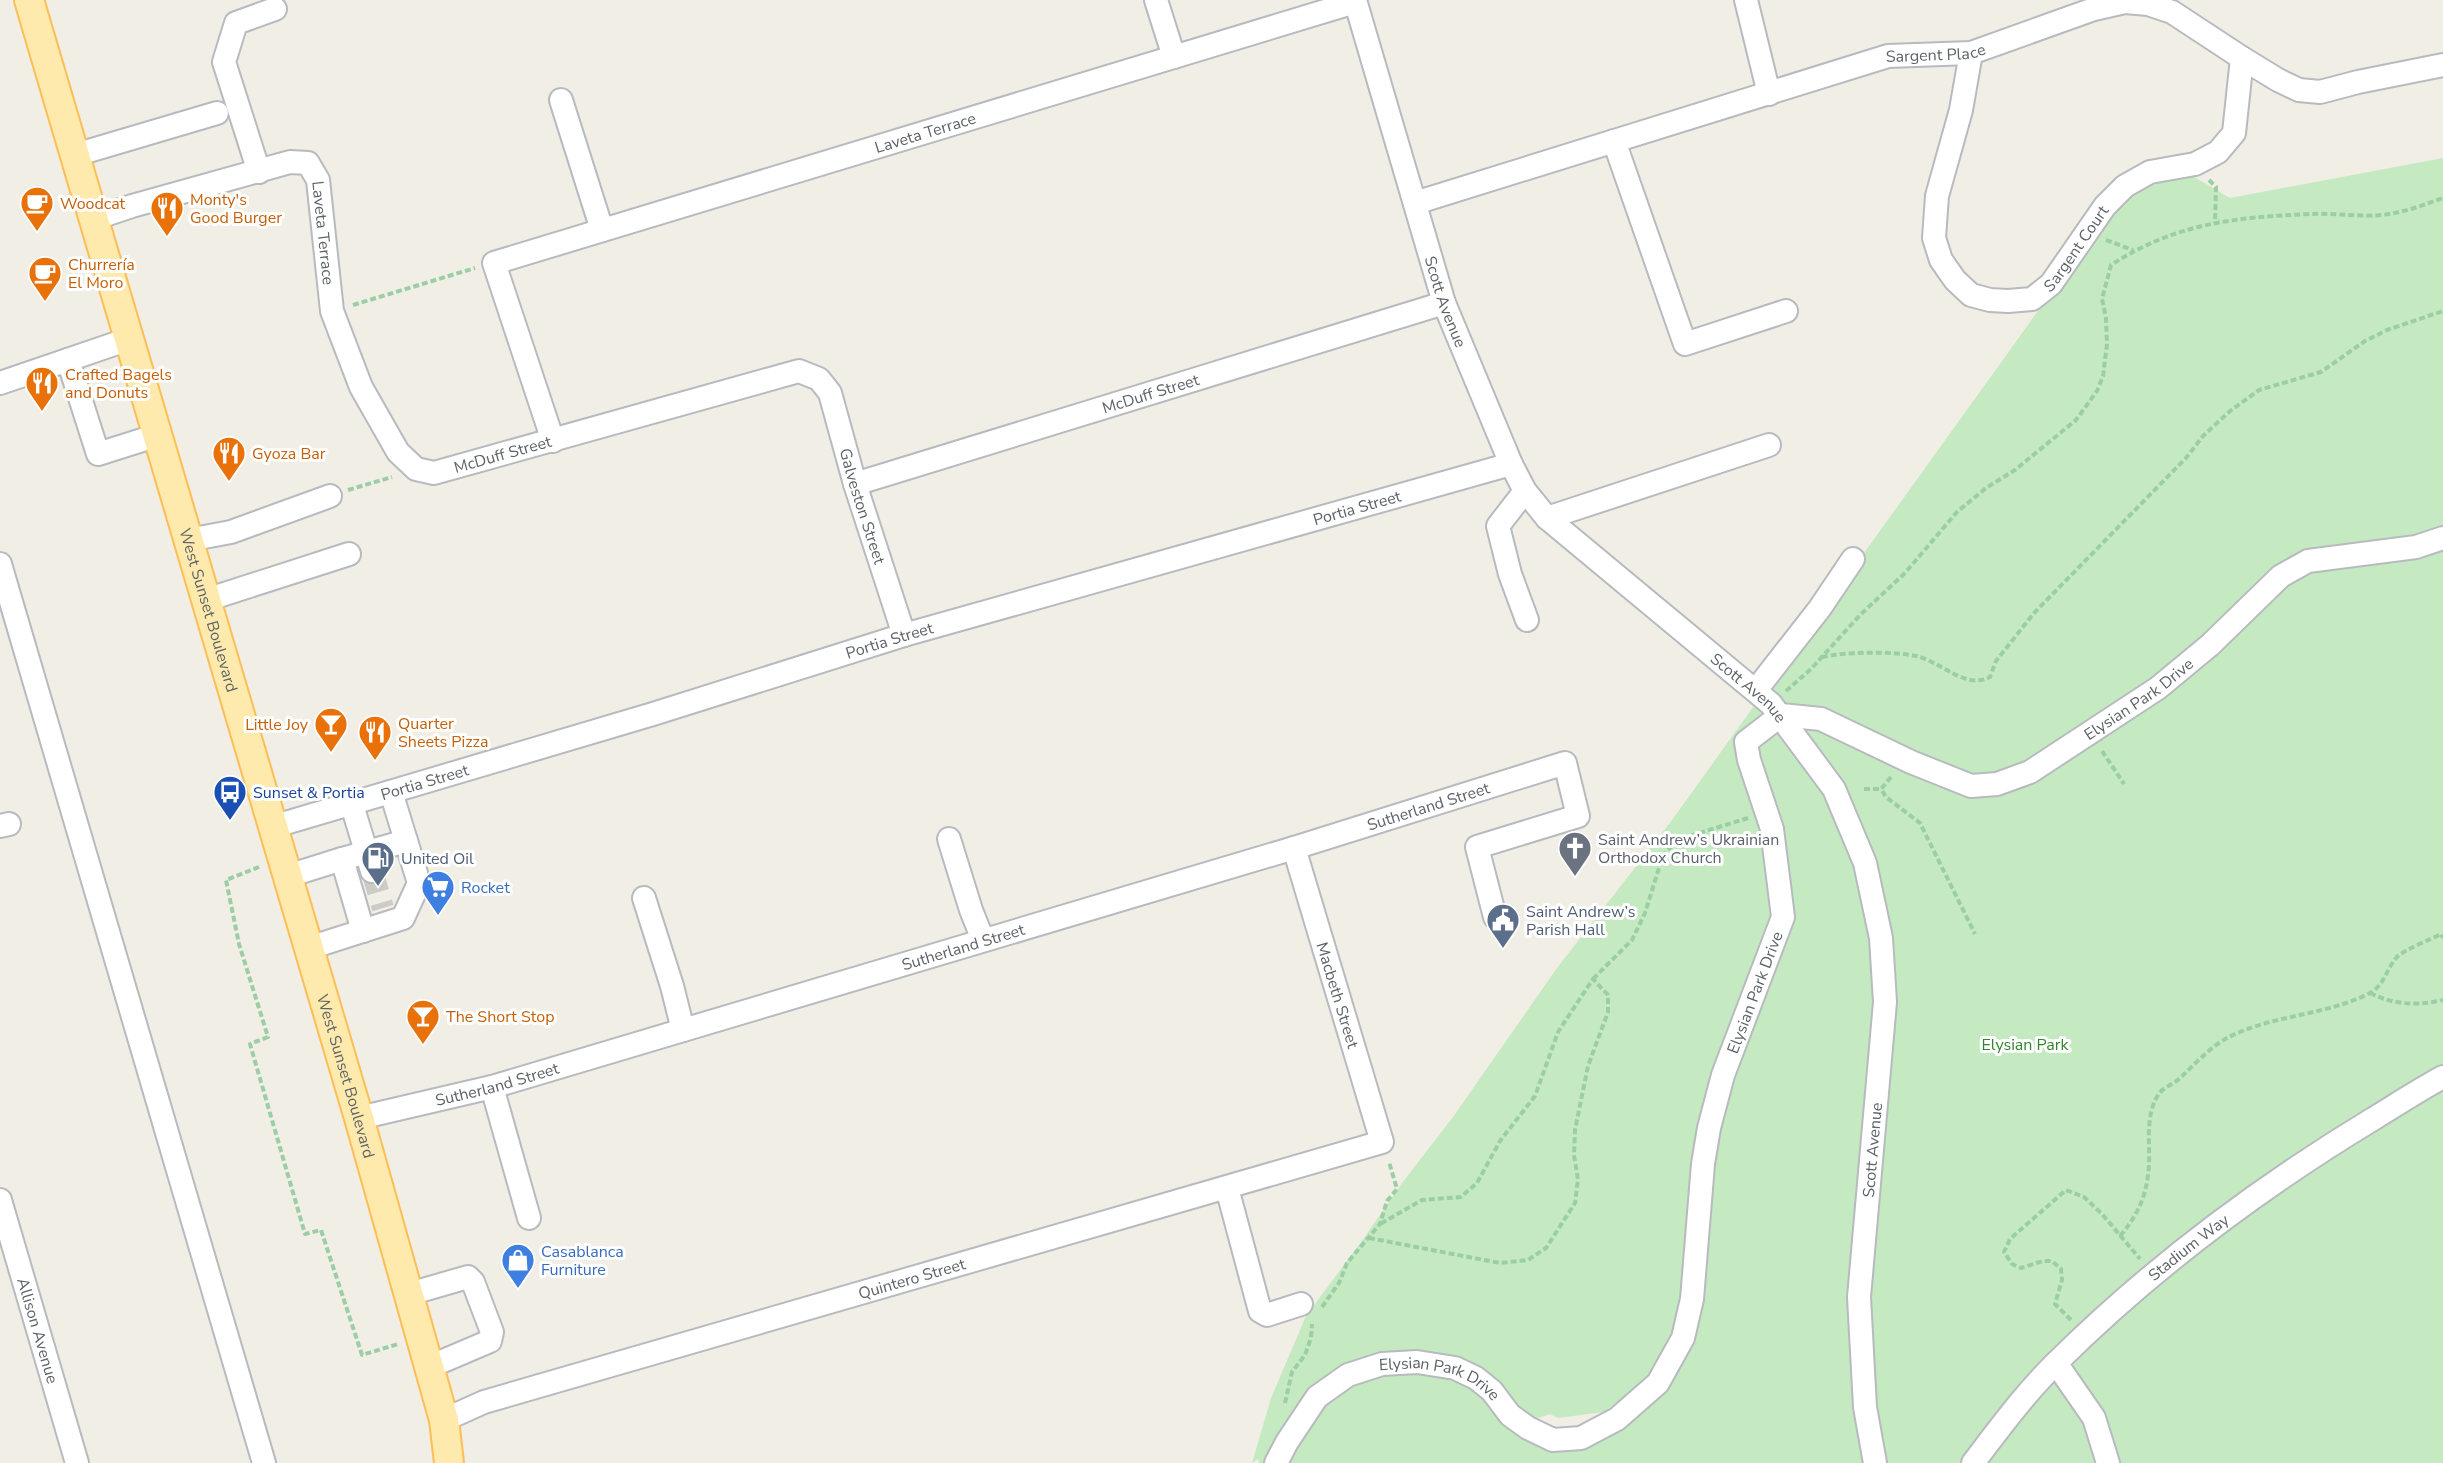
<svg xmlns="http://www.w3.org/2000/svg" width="2443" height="1463" font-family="'Nunito Sans',sans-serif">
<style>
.green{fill:#c5eac1;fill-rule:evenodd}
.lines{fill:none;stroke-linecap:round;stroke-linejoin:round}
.minor-tunnel{stroke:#cccbc6;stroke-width:22;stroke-dasharray:22 11;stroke-linecap:butt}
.minor-casing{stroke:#b7babe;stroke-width:26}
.major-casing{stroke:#fcbe55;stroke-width:32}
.path{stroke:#9bcea5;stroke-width:4;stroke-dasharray:6 3;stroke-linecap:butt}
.minor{stroke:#fff;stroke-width:22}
.major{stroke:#ffeaad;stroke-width:28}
.labels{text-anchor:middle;stroke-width:6;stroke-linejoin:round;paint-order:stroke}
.street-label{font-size:16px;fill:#5e6368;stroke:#fff}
.food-label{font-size:16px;fill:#c56008;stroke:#fff;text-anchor:start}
.transit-label{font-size:16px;fill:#164399;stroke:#fff;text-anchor:start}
.worship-label{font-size:16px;fill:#5b616d;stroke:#fff;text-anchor:start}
.service-label{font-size:16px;fill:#4e5e75;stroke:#fff;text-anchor:start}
.shop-label{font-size:16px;fill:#366cbe;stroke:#fff;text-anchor:start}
.park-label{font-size:16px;fill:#32852f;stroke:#fff}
</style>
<rect width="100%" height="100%" fill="#f1eee6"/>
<path class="green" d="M2443,158V1463H1259L1258,1459L1252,1463L1271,1398L1306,1316L1364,1238L1402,1183L1453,1117L1557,968L1672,820L2102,222C2130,191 2150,183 2191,175L2230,198ZM1629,1393L1655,1398L1586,1450L1546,1447L1518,1425L1550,1414L1558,1418L1604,1412Z"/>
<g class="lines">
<polyline class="minor-tunnel" points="372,871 383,908"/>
<defs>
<g id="minor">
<polyline points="1156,0 1174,57"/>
<path id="s1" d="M1355,0L1444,303L1511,464L1525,491L1547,518L1771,704L1834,789L1865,863L1881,938L1885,1002L1859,1297L1865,1407L1875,1463"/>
<polyline points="1746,0 1769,94"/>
<path id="s2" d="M1971,53L1961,110L1937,196L1934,238L1941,260L1955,280L1971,295L1990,300L2008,301L2032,299L2051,284L2105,206L2125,186L2150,172L2195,164L2218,152L2234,133L2242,58"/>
<polyline points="561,100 602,230"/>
<polyline points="1614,141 1685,344 1786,311"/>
<polyline points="75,155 217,113"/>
<polyline points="259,172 224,62 236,23 275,9"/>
<path id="s3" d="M1415,203L1888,56L1971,53L2094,9L2125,2L2148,4L2172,12L2242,58L2278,80L2299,90L2320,92L2358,82L2443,65"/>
<path id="s4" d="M93,219L132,206L290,162L308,163L318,180L332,311L361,387L398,452L416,469L434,473L799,371L819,379L830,393L855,484L904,635"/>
<polyline points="68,360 98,454 158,435"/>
<polyline points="0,383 129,339"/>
<path id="s5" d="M553,441L494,263L1355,2"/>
<path id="s6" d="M855,484L1444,303"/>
<polyline points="1525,491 1498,526 1510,574 1527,620"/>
<polyline points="1547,518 1769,445"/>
<polyline points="188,540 231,532 330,496"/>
<polyline points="0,564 264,1463"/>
<polyline points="206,600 349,554"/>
<polyline points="1756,690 1820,608 1853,559"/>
<polyline points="352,805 372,871"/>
<polyline points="0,826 9,824"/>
<path id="s7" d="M272,827L653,714L904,635L1511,464"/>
<polyline points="949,839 971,910 983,940"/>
<polyline points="288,876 342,859"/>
<polyline points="644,898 672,986 683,1030"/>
<polyline points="363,931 342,859 406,841"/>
<polyline points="309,948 403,918 419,883 391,792"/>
<polyline points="492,1087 529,1218"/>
<path id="s8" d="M359,1118L492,1087L1294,848L1565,763L1578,816L1477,847L1495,917"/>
<polyline points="1227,1188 1260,1311 1267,1315 1301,1304"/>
<path id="s9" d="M0,1200L77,1463"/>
<polyline points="409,1294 468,1277 473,1282 492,1332 490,1341 429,1367"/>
<polyline points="2056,1363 2094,1418 2108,1463"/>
<path id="s10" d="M444,1420L484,1402L1382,1142L1294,848"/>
<path id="s11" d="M1276,1463L1287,1442L1317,1397L1348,1375L1382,1364L1417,1362L1455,1368L1476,1378L1492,1391L1510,1415L1528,1428L1553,1440L1581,1438L1617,1419L1658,1383L1683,1338L1692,1299L1703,1164L1709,1128L1723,1075L1783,917L1772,829L1749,760L1746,742L1781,715L1821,719L1911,762L1971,786L1997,784L2030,772L2158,688L2210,645L2281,576L2308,561L2416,547L2443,538"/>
<path id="s12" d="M1973,1463C1999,1429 2026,1392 2057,1362C2152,1268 2259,1188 2373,1119C2396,1105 2419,1090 2443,1077"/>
</g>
<g id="major">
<path id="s13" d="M29,0L359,1118L444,1420L449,1463"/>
</g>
</defs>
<use href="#minor" class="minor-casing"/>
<use href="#major" class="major-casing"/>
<g class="path">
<polyline points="2209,180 2216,187 2215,223"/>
<polyline points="2106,240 2133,250"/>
<polyline points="353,305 475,268"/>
<polyline points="348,490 392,477"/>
<path d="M1822,657C1844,652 1895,651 1916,656C1942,662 1965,690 1990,677L1996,661L2034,613L2186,458L2203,436L2230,411L2259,390L2321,372L2365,341L2387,330L2443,311"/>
<path d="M1786,691L1811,669L1860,615L1905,573L1957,512L1986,488L2015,470L2076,420L2097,391L2103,376L2107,344L2106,318L2102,299L2111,265C2176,223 2236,217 2312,214C2335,213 2359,217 2381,215C2403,213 2423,205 2443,198"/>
<polyline points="2102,751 2124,784"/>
<polyline points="1891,777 1881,789 1886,797 1920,823 1975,934"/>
<polyline points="1864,789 1881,789"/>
<polyline points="259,867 226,880 239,944 268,1037 250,1044 305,1234 321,1230 362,1355 398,1344"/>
<polyline points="1593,979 1632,940 1645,913 1663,855 1674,844 1693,835 1748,818"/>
<path d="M2370,993C2394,1005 2417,1006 2443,1000"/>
<path d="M2120,1236C2136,1217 2145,1200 2148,1175C2152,1149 2143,1120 2158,1095C2162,1088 2172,1085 2179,1079C2194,1065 2209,1048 2227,1038C2271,1015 2322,1016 2366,995C2386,986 2385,970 2397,957C2405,949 2430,940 2441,934L2443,938"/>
<polyline points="1369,1238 1500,1263 1528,1260 1546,1248 1575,1203 1578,1180 1574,1155 1575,1130 1588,1066 1608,1012 1608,995 1593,979 1558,1032 1535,1096 1500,1141 1477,1183 1461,1197 1422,1200 1380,1224"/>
<polyline points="1322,1307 1339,1283 1347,1263 1380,1224 1387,1201 1397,1189 1389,1162"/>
<polyline points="2071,1320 2055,1304 2062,1280 2061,1269 2052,1261 2043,1261 2021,1268 2012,1264 2004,1252 2010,1239 2066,1190 2084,1197 2102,1214 2140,1259"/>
<polyline points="1285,1403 1292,1372 1305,1355 1311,1338 1312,1324"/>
</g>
<use href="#minor" class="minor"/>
<use href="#major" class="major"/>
</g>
<defs>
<symbol id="cafe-pin" viewBox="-11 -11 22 30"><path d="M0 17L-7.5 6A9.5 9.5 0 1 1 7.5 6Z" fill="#e8710a" stroke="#fff"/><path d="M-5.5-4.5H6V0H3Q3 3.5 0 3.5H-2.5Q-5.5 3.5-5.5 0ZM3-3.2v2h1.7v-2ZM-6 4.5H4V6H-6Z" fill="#fff"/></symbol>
<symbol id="restaurant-pin" viewBox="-11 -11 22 30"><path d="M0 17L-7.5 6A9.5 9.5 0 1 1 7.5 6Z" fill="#e8710a" stroke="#fff"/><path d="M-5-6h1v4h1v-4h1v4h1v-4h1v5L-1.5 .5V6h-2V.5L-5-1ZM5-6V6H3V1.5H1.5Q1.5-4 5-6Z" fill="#fff"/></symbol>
<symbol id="bar-pin" viewBox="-11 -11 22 30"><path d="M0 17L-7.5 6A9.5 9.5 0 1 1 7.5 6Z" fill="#e8710a" stroke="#fff"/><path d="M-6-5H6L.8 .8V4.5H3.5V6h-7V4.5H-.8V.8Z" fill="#fff"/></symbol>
<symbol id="bus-pin" viewBox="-11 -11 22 30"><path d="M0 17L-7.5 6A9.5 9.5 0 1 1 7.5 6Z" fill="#1a4fb4" stroke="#fff"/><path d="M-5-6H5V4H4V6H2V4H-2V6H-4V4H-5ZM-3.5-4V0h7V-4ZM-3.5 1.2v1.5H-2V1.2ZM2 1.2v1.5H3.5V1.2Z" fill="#fff"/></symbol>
<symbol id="church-pin" viewBox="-11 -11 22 30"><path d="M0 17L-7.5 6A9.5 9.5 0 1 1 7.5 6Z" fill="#6b7280" stroke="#fff"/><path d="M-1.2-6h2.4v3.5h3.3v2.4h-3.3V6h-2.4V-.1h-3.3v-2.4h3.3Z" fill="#fff"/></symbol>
<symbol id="fuel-pin" viewBox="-11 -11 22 30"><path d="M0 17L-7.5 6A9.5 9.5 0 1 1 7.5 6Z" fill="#5c6f8a" stroke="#fff"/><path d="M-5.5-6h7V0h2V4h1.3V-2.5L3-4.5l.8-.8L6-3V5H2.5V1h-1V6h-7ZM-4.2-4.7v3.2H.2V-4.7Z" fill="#fff"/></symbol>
<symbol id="supermarket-pin" viewBox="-11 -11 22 30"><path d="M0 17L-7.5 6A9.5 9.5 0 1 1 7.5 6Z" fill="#3f7fe0" stroke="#fff"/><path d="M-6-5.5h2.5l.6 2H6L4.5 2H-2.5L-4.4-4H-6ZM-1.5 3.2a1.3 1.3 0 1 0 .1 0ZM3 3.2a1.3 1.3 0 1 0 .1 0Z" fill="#fff"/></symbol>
<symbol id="civic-pin" viewBox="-11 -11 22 30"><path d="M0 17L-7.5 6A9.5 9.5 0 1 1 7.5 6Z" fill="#5c6f8a" stroke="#fff"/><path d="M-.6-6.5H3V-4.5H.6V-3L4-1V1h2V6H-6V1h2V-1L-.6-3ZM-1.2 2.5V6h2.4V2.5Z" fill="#fff"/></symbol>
<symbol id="shop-pin" viewBox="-11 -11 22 30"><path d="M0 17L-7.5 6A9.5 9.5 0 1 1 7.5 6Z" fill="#3f7fe0" stroke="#fff"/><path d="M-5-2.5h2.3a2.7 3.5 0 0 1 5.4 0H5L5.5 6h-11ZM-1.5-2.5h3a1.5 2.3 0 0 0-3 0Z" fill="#fff"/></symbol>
</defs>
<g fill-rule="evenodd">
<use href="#cafe-pin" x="18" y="184" width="38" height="52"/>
<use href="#restaurant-pin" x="148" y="189" width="38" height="52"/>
<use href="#cafe-pin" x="26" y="254" width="38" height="52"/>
<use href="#restaurant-pin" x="23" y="364" width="38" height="52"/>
<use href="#restaurant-pin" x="210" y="434" width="38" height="52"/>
<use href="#bar-pin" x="312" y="705" width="38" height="52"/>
<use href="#restaurant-pin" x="356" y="713" width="38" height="52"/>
<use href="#bus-pin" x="211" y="773" width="38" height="52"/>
<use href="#church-pin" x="1556" y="829" width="38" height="52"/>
<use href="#fuel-pin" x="359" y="839" width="38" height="52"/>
<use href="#supermarket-pin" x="419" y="868" width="38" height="52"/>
<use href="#civic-pin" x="1484" y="901" width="38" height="52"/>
<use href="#bar-pin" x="404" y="997" width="38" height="52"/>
<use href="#shop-pin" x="499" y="1241" width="38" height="52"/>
</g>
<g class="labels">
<g class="street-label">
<text dy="6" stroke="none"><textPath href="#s3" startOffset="543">Sargent Place</textPath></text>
<text dy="6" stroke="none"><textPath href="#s5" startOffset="638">Laveta Terrace</textPath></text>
<text dy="6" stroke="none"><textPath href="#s4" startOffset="296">Laveta Terrace</textPath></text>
<text dy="6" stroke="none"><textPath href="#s2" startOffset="388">Sargent Court</textPath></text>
<text dy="6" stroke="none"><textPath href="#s1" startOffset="315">Scott Avenue</textPath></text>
<text dy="6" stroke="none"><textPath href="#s6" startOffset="309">McDuff Street</textPath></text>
<text dy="6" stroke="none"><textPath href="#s4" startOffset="645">McDuff Street</textPath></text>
<text dy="6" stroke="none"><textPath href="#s4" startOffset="1110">Galveston Street</textPath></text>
<text dy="6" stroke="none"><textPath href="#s7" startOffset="1131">Portia Street</textPath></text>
<text dy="6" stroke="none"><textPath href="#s13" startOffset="636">West Sunset Boulevard</textPath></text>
<text dy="6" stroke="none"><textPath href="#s7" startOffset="645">Portia Street</textPath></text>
<text dy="6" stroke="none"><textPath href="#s1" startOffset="819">Scott Avenue</textPath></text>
<text dy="6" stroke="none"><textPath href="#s11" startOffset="1580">Elysian Park Drive</textPath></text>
<text dy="6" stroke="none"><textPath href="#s7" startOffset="159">Portia Street</textPath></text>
<text dy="6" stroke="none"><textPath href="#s8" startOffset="1114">Sutherland Street</textPath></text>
<text dy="6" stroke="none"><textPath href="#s8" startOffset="628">Sutherland Street</textPath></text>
<text dy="6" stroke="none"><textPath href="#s11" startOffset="879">Elysian Park Drive</textPath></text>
<text transform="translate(1338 995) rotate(73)" y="6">Macbeth Street</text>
<text dy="6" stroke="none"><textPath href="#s13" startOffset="1122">West Sunset Boulevard</textPath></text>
<text dy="6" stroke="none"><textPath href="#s8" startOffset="142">Sutherland Street</textPath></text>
<text transform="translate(1872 1150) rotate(-85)" y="6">Scott Avenue</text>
<text dy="6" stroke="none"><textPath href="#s12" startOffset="306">Stadium Way</textPath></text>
<text dy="6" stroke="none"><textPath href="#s10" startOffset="489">Quintero Street</textPath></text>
<text dy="6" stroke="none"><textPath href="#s9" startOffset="136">Allison Avenue</textPath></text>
<text dy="6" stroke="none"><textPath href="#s11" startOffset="213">Elysian Park Drive</textPath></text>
</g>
<g class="food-label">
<text x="190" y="205">Monty's<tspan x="190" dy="18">Good Burger</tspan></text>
<text x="60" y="209">Woodcat</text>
<text x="68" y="270">Churrería<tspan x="68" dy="18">El Moro</tspan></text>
<text x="65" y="380">Crafted Bagels<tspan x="65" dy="18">and Donuts</tspan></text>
<text x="252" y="459">Gyoza Bar</text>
<text x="398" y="729">Quarter<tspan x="398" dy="18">Sheets Pizza</tspan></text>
<text x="308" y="730" text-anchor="end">Little Joy</text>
<text x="446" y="1022">The Short Stop</text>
</g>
<g class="transit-label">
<text x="253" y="798">Sunset &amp; Portia</text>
</g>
<g class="worship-label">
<text x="1598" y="845">Saint Andrew’s Ukrainian<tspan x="1598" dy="18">Orthodox Church</tspan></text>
</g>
<g class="service-label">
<text x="401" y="864">United Oil</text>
<text x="1526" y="917">Saint Andrew’s<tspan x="1526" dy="18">Parish Hall</tspan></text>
</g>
<g class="shop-label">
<text x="461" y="893">Rocket</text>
<text x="541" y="1257">Casablanca<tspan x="541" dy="18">Furniture</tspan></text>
</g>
<g class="park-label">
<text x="2025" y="1050">Elysian Park</text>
</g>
</g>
</svg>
